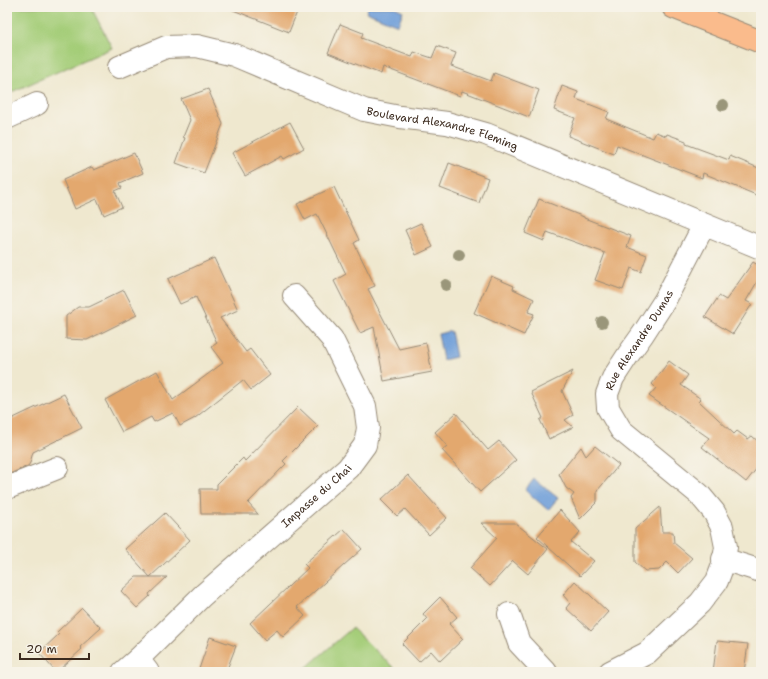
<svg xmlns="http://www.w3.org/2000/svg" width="768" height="679" font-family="'Shantell Sans',sans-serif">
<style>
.green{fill:#a4cd78;stroke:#707c4b}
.water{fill:#6f9fd9;stroke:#55647c}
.building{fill:#e3a86e}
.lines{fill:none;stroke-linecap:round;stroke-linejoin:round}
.minor-casing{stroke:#958976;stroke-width:24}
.major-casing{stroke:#958976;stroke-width:24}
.minor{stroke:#fff;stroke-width:22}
.major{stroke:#fabb8c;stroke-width:22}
.tree{fill:#9a967a}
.labels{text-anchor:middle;stroke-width:4;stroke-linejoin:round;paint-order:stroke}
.street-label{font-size:11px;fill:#3b2a1e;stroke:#f7f3e8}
</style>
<rect width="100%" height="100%" fill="#f7f3e8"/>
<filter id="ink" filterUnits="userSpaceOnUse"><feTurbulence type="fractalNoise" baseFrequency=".025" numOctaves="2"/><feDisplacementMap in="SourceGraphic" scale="8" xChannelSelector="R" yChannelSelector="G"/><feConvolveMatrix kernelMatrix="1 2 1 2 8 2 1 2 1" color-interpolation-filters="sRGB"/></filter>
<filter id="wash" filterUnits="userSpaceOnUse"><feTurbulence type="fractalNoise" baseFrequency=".012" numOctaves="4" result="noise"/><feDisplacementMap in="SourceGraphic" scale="16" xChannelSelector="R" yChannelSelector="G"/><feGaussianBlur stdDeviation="0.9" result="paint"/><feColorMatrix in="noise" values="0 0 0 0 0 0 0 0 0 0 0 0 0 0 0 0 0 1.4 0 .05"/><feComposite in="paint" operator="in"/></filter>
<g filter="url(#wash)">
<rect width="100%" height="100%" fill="#efe8cf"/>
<g class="green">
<polygon points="7,7 91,7 112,48 7,94"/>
<polygon points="352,628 398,672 301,672"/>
</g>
<g class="water">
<polygon points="368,7 395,7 403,11 398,25 366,12"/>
<polygon points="451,331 456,357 443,360 438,334"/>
<polygon points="534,479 558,498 548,510 525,490"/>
</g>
<g id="blocks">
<g class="building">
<polygon points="228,7 299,7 289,32 228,8"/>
<polygon points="340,24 363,33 361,38 412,57 414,52 432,58 437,46 456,53 451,66 491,81 494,73 539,90 529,117 462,91 460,96 383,67 381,74 328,53"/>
<polygon points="562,86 578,92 576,99 609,112 606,119 653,138 656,132 666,136 667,134 686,141 686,144 729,160 730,156 761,169 761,197 703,173 702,178 617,145 614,154 568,136 575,118 554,110"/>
<polygon points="208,89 223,124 204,173 176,163 185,138 183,137 190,120 181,99"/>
<polygon points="290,122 304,148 284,159 282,156 245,176 232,153"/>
<polygon points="134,153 143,173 120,183 122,188 115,191 122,207 104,215 97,199 75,209 63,180 92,167 94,170"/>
<polygon points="449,163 488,178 479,203 440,188"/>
<polygon points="334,187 359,240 354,243 375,286 368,289 399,349 426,343 432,372 384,381 374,327 360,333 334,281 346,274 317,214 305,220 297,204"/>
<polygon points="539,199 584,217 584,218 631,236 627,247 647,255 641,272 631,268 623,290 595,280 605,253 547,232 544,241 525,233"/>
<polygon points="421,223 433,247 416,255 405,230"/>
<polygon points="214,258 238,310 220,318 246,352 250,349 270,375 251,390 243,380 195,418 180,426 173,413 154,422 151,417 122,432 105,400 157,371 173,400 223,363 211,347 217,343 196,297 180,304 168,279"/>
<polygon points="753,262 761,267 761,275 746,301 752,304 733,334 705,317 719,296 726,300"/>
<polygon points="491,276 514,286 513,289 534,299 528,312 534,314 524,335 474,313"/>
<polygon points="124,290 137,315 87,340 66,339 66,316 78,307 89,307"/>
<polygon points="669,361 688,375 681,385 701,399 699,401 734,434 737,431 748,439 752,436 761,444 761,463 746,482 702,447 709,438 649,396 656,388 652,384"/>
<polygon points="573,371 562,391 573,415 565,420 573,427 549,439 540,420 543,418 531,392"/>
<polygon points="64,394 82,428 33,452 30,463 28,466 7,475 7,421"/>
<polygon points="298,407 318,426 283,461 286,464 248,503 258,514 201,514 200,489 217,489 217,484 243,458 245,461"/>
<polygon points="456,413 488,450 499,441 516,460 480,492 442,450 447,446 435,432"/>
<polygon points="595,446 619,465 597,491 597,502 580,519 571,498 574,494 566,488 559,474 581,447 586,456"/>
<polygon points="408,475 447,518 429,535 405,509 397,516 381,500"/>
<polygon points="660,507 662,532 673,532 674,543 692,558 678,573 667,562 659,570 645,571 635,562 635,529"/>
<polygon points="560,510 580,532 571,542 594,561 580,576 537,537"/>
<polygon points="165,513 190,540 150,577 125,549"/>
<polygon points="481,523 515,523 548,549 528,574 513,561 490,586 470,568 497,538"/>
<polygon points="344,529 362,549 297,607 305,616 283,637 277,630 265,640 250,623 308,568 304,564"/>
<polygon points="136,577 167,577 149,594 150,596 137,608 121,591"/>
<polygon points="575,581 608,612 591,631 566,608 570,603 563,595"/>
<polygon points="440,597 457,617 449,624 463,639 440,661 431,651 419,662 402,644 427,619 423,614"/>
<polygon points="82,608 101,628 80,647 82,649 57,672 56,672 39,653 59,634 57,632"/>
<polygon points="210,637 236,646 226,672 198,672"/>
<polygon points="717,641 748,644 744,672 713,672"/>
</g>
</g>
</g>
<g filter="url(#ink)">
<use href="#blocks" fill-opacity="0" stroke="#958976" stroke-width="1"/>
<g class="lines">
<defs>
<g id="minor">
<path id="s1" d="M119,67L166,47L197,46L234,55L364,110L400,117L447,123L486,134L761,248"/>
<polyline points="7,118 37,104"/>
<polyline points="7,488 57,468"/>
<polyline points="723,559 761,571"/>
<polyline points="509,614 519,643 546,672"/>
<path id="s2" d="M138,659L202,596L348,468L365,445L368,428L365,406L332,339L294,296"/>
<polyline points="123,672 138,659 148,672"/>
<path id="s3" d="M610,672L647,653L700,603L717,581L723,565L726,547L722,527L714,512L699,494L621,430L608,408L607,394L613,378L628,355L643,334L665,300L704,225"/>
</g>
<polyline id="major" points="673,7 761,42"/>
</defs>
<use href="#minor" class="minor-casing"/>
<use href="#major" class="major-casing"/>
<use href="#minor" class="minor"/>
<use href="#major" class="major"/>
</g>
<g class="tree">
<circle cx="723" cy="105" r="6"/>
<circle cx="459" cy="255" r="6"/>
<circle cx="446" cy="285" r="6"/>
<circle cx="602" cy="322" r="6"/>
</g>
</g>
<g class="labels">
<g class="street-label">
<text dy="4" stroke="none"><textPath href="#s1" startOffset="342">Boulevard Alexandre Fleming</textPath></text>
<text dy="4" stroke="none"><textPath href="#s3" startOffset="442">Rue Alexandre Dumas</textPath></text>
<text dy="4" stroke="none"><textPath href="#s2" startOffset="242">Impasse du Chai</textPath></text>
</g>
</g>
<rect width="768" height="679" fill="none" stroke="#f7f3e8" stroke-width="24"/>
<path d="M20 653v6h69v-6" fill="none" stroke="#3b2a1e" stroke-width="2"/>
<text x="26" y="653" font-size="12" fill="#3b2a1e" stroke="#f7f3e8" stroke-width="3" paint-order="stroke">20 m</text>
</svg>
